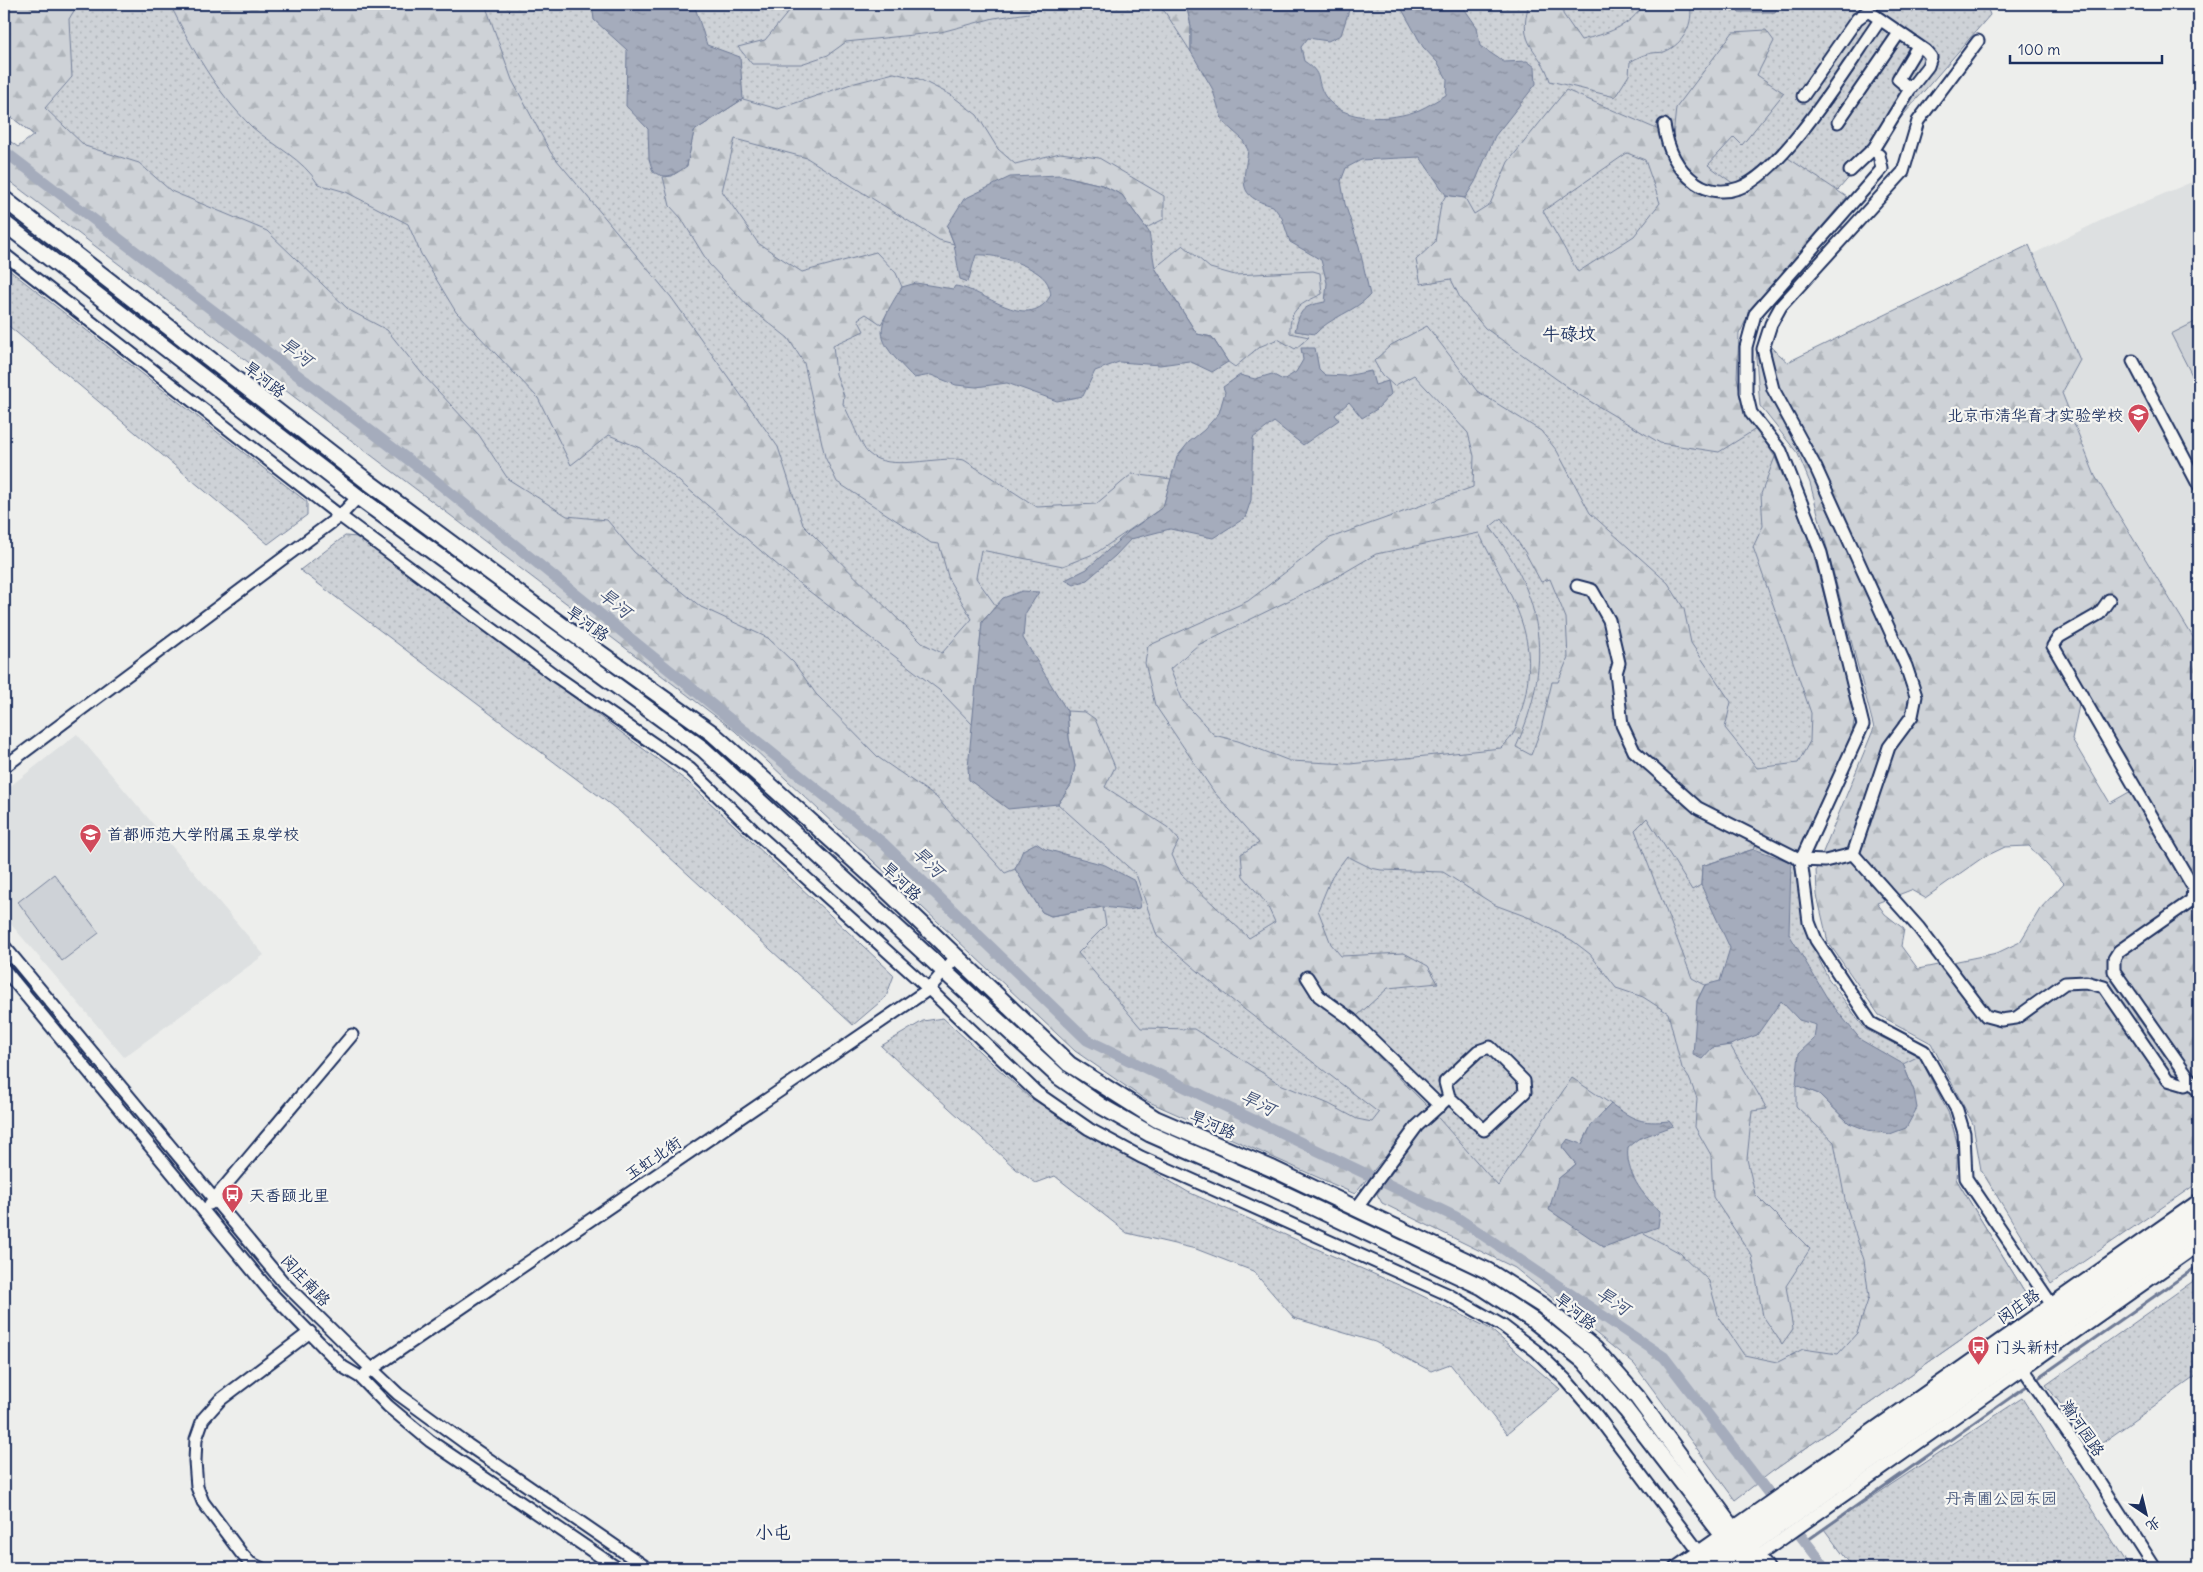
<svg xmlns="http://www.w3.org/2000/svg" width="2203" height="1572" font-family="Delius,'LXGW WenKai TC',sans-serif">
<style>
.built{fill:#dde0e1}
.grass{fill:url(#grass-dots);stroke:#74809a}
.forest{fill:url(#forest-firs);stroke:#74809a;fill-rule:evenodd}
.garden{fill:#ced2d7;stroke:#74809a}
.water{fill:url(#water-ripples);stroke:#6e7a96}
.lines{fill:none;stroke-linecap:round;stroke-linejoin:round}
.stream{stroke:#6e7a96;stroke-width:3}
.canal{stroke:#a5acbc;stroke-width:11}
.minor-casing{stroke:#1b2f5e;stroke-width:15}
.major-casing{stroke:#1b2f5e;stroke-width:19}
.minor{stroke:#f6f6f2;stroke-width:11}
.major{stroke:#f6f6f2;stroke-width:15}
.labels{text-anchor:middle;stroke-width:4.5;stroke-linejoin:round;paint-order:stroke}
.street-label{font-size:16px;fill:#1b2f5e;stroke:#f6f6f2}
.poi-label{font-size:16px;fill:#1b2f5e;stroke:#f6f6f2;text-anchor:start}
.park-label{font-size:16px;fill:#48587c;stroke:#f6f6f2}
.neighbourhood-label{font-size:18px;fill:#1b2f5e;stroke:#f6f6f2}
.water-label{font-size:18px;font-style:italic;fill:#44547a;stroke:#f6f6f2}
</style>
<defs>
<pattern id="grass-dots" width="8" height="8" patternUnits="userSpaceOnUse" patternTransform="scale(1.25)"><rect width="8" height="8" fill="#ced2d7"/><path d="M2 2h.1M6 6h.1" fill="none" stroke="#b0b5bb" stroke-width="1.8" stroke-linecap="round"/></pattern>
<pattern id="forest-firs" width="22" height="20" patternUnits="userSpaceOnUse" patternTransform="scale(1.25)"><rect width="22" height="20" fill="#ced2d7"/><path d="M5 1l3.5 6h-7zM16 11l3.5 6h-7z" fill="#b0b5bb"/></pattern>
<pattern id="water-ripples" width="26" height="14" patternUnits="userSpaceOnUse" patternTransform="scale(1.25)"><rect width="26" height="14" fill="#a5acbc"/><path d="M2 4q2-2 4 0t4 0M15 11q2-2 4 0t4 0" fill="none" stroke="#868c9c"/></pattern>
</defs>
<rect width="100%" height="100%" fill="#edeeec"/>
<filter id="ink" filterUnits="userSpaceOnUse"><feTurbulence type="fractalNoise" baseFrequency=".02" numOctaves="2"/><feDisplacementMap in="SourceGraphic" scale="10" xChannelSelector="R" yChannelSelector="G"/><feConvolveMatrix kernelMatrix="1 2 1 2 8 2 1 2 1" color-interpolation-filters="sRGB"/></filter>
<g filter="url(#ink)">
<g class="built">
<polygon points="2199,179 2199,647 2095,476 2062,393 2079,360 2033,254 2104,219"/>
<polygon points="77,734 264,955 124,1057 4,916 4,791"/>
</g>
<g class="grass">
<polygon points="4,4 1986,4 1990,15 1767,272 1735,321 1737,377 1744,410 1775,457 1811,545 1855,716 1852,733 1794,862 1804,928 1828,978 1865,1029 1919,1056 1949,1114 1958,1146 1956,1179 2026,1294 1773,1471 1498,1220 1382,1160 1218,1108 743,703 4,111"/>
<polygon points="4,266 307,502 307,515 268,544 4,322"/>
<polygon points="345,536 358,537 688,782 894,975 886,997 853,1025 619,811 300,570"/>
<polygon points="943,1018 1029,1097 1188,1192 1410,1290 1489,1328 1560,1389 1507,1434 1450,1364 1431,1371 1375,1342 1294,1318 1253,1271 1196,1249 1127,1233 1055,1176 1036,1183 1016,1169 881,1046 923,1021"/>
<polygon points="2199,1277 2199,1374 2095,1448 2046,1385"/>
<polygon points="2022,1398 2130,1568 1853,1568 1824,1529"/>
</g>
<g class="forest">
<path d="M4,4H78L69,19L72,77L45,108L85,146L139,163L171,191L267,231L349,310L387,330L424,376L479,435L508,479L567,516L607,520L634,552L701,607L768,638L794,663L816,694L879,758L936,797L1005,873L1015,869L1042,912L1051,916L1103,907L1106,925L1078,953L1141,1028L1194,1029L1280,1084L1329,1104L1357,1119L1372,1122L1379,1113L1227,996L1157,936L1136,874L1058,804L1071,785L1075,766L1069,738L1067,711L1085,712L1095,719L1115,767L1105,787L1167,827L1179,840L1172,855L1181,874L1249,938L1275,922L1266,903L1243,876L1241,854L1259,843L1214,792L1155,705L1145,663L1148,646L1248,601L1330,538L1473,487L1474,456L1468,433L1414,375L1394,386L1382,375L1374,361L1391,345L1427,326L1477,391L1541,431L1557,451L1590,513L1668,583L1684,609L1691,643L1731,702L1725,728L1757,768L1798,763L1810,741L1811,713L1753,547L1763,526L1761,494L1775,457L1811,545L1855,716L1852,733L1798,855L1760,835L1754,849L1702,866L1701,885L1692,890L1647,818L1635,830L1692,978L1705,985L1697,1001L1712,1047L1730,1045L1767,1109L1752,1111L1747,1159L1755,1194L1810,1249L1786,1286L1793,1329L1782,1344L1763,1316L1752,1256L1713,1197L1711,1155L1695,1127L1697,1098L1689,1078L1682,1068L1668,1013L1643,997L1616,988L1590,954L1573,941L1530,918L1495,905L1443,872L1381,870L1371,868L1347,856L1332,876L1318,910L1331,944L1341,956L1404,953L1428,966L1438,983L1388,988L1347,1025L1433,1112L1498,1186L1572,1078L1611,1104L1592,1124L1582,1144L1562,1147L1576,1164L1558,1179L1603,1247L1642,1232L1680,1253L1709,1281L1719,1318L1744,1355L1778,1362L1803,1349L1838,1354L1857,1333L1869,1297L1864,1260L1846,1205L1834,1142L1796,1106V1085L1819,1094L1849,1123L1914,1091L1903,1064L1919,1056L1949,1114L1958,1146L1956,1179L2026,1294L1773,1471L1735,1500L1634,1364L1515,1268L1382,1203L1377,1194L1396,1167L1382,1160L1355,1194L1147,1101L1075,1051L735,731L4,177V137L18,147L34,135L4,111ZM1501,518L1525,552L1541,582L1550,579L1566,618L1568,658L1558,682H1552L1541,729L1531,755L1516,747C1553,664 1545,599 1490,527ZM1479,533C1509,596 1542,632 1523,705C1517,724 1517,734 1501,748L1350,764L1290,761L1238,741L1214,735L1183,701L1170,669L1198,645L1335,578L1376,554Z"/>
<path d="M170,4H485L512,80L551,153L671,297L778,447L803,525L922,643L942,653L972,619L949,580L939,544L931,543L837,482L825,457L804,363L788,338L750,308L709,264L681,218L670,206L663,177L672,176L687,165L694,131L743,99L778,109L851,84L894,73L919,79L951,95L977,115L998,149L1015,164L1060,153L1099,158L1164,196V219L1146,228L1122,195L1102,185L1060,175L947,226L954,244L939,240L807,158L735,139L722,191L758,243L802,272L876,252L896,273L902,287L881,324L866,314L858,319L864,331L833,345L836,374L844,396L843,404C850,415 861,447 868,453C889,473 937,455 964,460L1037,507L1096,504L1132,474L1171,479L1163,507L1096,553L1063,566L981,550L976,578L996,606L982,622L973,725L939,690L801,585L640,448L609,435L571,465L538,398L456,312L421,254L408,224L346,192L318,184C303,159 274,146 252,127C216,92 192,49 170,4Z"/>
<polygon points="795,4 1038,4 1029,13 994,18 941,32 846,42 828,55 801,64 752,64 738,47 765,40"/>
<polygon points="1155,4 1186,4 1191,26 1191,52 1165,12"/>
<path d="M1529,4H1563V14L1581,40C1606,34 1630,27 1644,4H1690C1694,23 1684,44 1664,52C1659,53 1653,52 1648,54C1642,55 1635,59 1630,62L1629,75L1615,97L1550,81C1541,48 1516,48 1529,4Z"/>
<path d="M1766,30L1774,41L1757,75L1784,93L1742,145L1734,137L1708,165L1742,190L1772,174L1788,158L1847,197L1752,308L1739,334L1737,377L1744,410L1756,429L1719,452L1660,443L1576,393L1485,328L1461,300L1451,279L1421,284L1416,260L1435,242L1441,204L1446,195L1465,198L1474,214L1490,204L1508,162L1566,90L1673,136L1676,108L1733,32ZM1627,153L1645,160L1660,203L1634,236L1578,272L1543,211Z"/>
<path d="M1183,245L1210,268L1235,275L1313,271L1320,273L1322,294C1301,304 1289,308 1290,333L1309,337L1295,349L1278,339L1259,347L1235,367L1228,362L1212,337L1197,334L1155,268Z"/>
<path d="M2029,245L2080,360L2062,393L2095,476L2199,647V1090L2107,974L2199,1105V1182L2051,1284L1981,1170L1973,1124L1931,1043L1879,1015L1828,942L1817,895L1816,869L1874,728L1810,483L1798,454L1760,406L1756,358L1760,338L1788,362ZM2079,705L2131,791L2110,803L2072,739ZM2029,846L2064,883L2040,909L2020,942L1997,953L1918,969L1901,946L1904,929L1885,914L1877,903L1911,890L1925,898L1982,858L2005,847Z"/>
</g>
<g class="garden">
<polygon points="2199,320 2199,389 2171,334"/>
<polygon points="54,874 99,933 62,961 18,902"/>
</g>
<g class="water">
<path d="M592,4H694L707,45L740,57L743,99L694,131L687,166C674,175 668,180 653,172L649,159L648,129L626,106L627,50L594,20Z"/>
<path d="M1186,4H1351L1341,35L1328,41L1308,38L1301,47L1304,61C1324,74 1315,80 1325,96C1342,123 1392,121 1419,110C1428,106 1437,100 1446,95L1447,79L1438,63L1423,47L1399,4H1461L1477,27L1480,46L1504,62L1527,61L1535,67L1536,84L1495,136L1475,182L1465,198L1446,195L1420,157L1361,160L1346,168L1341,181L1345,204L1359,246L1370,295C1355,312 1330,317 1315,334L1295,331C1300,309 1303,306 1325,302L1327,283L1321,260L1290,242L1282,218L1273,206C1235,196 1244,182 1248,150L1242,139L1223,122L1212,88L1191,52V26Z"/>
<polygon points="1735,4 1779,4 1775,12 1739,12"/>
<path d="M1060,175L1102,185L1122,195L1149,232L1155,268L1197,334L1212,337L1228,362L1212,372L1189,361L1160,365L1119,362L1095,371L1083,396L1057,401L1007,383L976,387L956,385L931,375L914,378C876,339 872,334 902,287L916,283L953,289L955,286C984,289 1026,332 1049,298C1052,294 1050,291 1049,287C1044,267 994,253 976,255L968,282L960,279L954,244L947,226L964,199L1010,177Z"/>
<polygon points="1301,348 1315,348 1319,369 1325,375 1346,376 1371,371 1375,385 1388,381 1391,394 1377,409 1362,418 1349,402 1335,415 1339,420 1303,445 1274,422 1253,438 1251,500 1245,518 1213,538 1170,529 1131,539 1115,556 1087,580 1074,585 1065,580 1087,569 1128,532 1163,507 1177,457 1189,442 1204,430 1219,413 1225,392 1223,387 1240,375 1255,379 1272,374 1283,380 1296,372 1303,360"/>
<polygon points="1022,591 1039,592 1025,614 1023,638 1067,711 1069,738 1075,766 1071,785 1058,804 1008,809 969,780 968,767 982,622 1003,598"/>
<polygon points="1036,843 1045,849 1105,865 1135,881 1141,900 1139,908 1128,910 1103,907 1051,916 1042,912 1015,869 1023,850"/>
<polygon points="1754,849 1791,862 1789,934 1829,1001 1861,1040 1903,1064 1914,1091 1917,1108 1906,1128 1890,1134 1867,1130 1849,1123 1819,1094 1796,1085 1799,1053 1814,1039 1816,1025 1799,1020 1781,1001 1757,1035 1730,1045 1712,1048 1702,1059 1693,1055 1697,1001 1705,985 1720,981 1730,948 1701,885 1702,866"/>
<path d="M1611,1104C1634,1120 1641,1124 1669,1121L1673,1126L1638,1139L1628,1147C1625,1172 1642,1195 1660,1211L1658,1227L1604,1247L1549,1210L1558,1179L1576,1164L1562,1147L1568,1139L1582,1144L1592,1124Z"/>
</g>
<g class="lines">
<polyline class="stream" points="1805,1542 2199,1265"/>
<g class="canal">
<polyline points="4,151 431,477 883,843 1087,1040 1456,1217 1664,1357 1779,1507"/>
<polyline points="1790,1522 1826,1568"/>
</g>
<defs>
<g id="minor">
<polyline points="1910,89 1898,79 1918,46"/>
<polyline points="1803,96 1857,19 1868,11 1926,51 1931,57 1928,66 1910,89 1874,148 1850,171"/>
<polyline points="1838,122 1899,33"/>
<path d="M1664,125C1668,150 1676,168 1696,183C1709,192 1725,193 1739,188C1785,171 1850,62 1880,20"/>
<polyline points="1879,155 1882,169 1755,314 1746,347 1746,392 1751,413 1781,451 1821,553 1863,725 1801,860 1809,922 1816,940 1871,1023 1924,1051 1957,1110 1964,1133 1966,1178 2058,1314 2052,1319"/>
<polyline points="4,254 340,516 557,677 690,769 753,830 929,989 1037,1093 1089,1129 1141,1157 1447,1294 1503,1326 1536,1351 1566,1380 1597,1416 1706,1561 1712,1560"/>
<polyline points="2133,361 2199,486"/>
<polyline points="1577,586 1592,590 1609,620 1619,663 1616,673 1622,725 1634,751 1698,808 1801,860 1825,861 1853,854 1889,747 1912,716 1916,696 1906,666 1816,468 1773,389 1763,349 1771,324 1781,306 1903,172 1918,121 1978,41"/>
<polyline points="2109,600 2099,614 2059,637 2053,646 2193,887 2192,900 2119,951 2114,959 2114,971 2199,1092"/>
<polyline points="4,767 340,516 358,497"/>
<polyline points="1853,854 1919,928 1986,1016 2001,1020 2016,1018 2065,983 2086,982 2104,987 2168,1080 2185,1085 2192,1081"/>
<polyline points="4,946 283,1282 356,1354 398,1394 468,1445 647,1568"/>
<polyline points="4,969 272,1294 343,1367 360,1377 388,1406 430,1441 617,1568"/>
<polyline points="1307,977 1319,996 1351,1019 1440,1106"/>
<polyline points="210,1204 352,1035"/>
<polyline points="1356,1209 1417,1126 1449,1097 1484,1130 1525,1092 1524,1081 1490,1047 1478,1051 1445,1082 1449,1097"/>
<polyline points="2021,1353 2016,1358 2084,1457 2155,1568"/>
<polyline points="366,1373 929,989 956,957"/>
<polyline points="1751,1561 2199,1245"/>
<polyline points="261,1568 250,1563 241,1553 203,1502 197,1487 195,1461 196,1439 203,1419 220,1400 310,1332"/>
<polyline points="1675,1568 2199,1200"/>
</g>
<g id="major">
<polyline points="4,199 367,481 579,638 712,733 876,880 1069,1064 1156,1119 1273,1169 1488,1271 1543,1306 1595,1349 1637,1397 1733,1528 1766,1568"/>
<polyline points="4,223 358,497 703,749 1059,1077 1101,1106 1150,1134 1268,1186 1482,1287 1534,1321 1584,1361 1626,1410 1748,1568"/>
<polyline points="1695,1568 2199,1214"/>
<polyline points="1719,1568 2199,1230"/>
</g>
</defs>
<use href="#minor" class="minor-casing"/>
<use href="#major" class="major-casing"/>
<use href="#minor" class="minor"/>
<use href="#major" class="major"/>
</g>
</g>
<defs>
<symbol id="school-pin" viewBox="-11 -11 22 30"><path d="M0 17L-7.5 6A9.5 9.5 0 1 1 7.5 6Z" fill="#d1495b" stroke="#f6f6f2"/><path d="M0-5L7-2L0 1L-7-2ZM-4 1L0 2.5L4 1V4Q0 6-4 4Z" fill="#fff"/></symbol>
<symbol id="bus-pin" viewBox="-11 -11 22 30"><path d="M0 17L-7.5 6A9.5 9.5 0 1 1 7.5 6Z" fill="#d1495b" stroke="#f6f6f2"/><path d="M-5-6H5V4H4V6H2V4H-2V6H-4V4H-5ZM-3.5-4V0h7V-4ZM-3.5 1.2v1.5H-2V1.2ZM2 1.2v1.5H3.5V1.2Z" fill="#fff"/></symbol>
</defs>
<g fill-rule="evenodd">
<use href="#school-pin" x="2126" y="402" width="25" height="34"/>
<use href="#school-pin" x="78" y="822" width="25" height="34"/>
<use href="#bus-pin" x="220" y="1182" width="25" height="34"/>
<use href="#bus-pin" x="1966" y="1334" width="25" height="34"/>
</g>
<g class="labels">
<g class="street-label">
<text transform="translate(265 379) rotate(38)" y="6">旱河路</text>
<text transform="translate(588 623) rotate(36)" y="6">旱河路</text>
<text transform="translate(902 881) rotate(44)" y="6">旱河路</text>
<text transform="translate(1213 1124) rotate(23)" y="6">旱河路</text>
<text transform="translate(653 1158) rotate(-34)" y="6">玉虹北街</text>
<text transform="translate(306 1280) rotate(47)" y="6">闵庄南路</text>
<text transform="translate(2018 1306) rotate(-35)" y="6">闵庄路</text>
<text transform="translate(1576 1311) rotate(39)" y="6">旱河路</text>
<text transform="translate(2083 1428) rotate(56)" y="6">瀚河园路</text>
</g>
<g class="poi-label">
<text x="2123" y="421" text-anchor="end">北京市清华育才实验学校</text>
<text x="107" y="840">首都师范大学附属玉泉学校</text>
<text x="249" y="1201">天香颐北里</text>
<text x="1995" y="1353">门头新村</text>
</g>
<g class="park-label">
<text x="2001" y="1504">丹青圃公园东园</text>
</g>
<g class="neighbourhood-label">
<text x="1569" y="340">牛碌坟</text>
<text x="773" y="1539">小屯</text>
</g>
<g class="water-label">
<text transform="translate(296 352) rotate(37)" y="6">旱河</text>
<text transform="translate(615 603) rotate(39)" y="6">旱河</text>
<text transform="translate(928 862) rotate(44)" y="6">旱河</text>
<text transform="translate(1258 1103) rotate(26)" y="6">旱河</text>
<text transform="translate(1613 1301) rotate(34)" y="6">旱河</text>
</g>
</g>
<rect width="2203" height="1572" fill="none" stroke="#f6f6f2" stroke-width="20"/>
<rect x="10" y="10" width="2183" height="1552" fill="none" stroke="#1b2f5e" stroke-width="2" filter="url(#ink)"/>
<g transform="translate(2146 1514) rotate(145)" stroke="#f6f6f2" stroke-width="4" paint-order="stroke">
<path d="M0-4L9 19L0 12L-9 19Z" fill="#1b2f5e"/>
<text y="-8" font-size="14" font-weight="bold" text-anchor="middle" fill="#1b2f5e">北</text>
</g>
<path d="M2010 55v8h152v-8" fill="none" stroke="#1b2f5e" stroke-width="2.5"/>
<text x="2018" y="55" font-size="15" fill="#1b2f5e" stroke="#f6f6f2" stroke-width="4" paint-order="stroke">100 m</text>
</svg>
